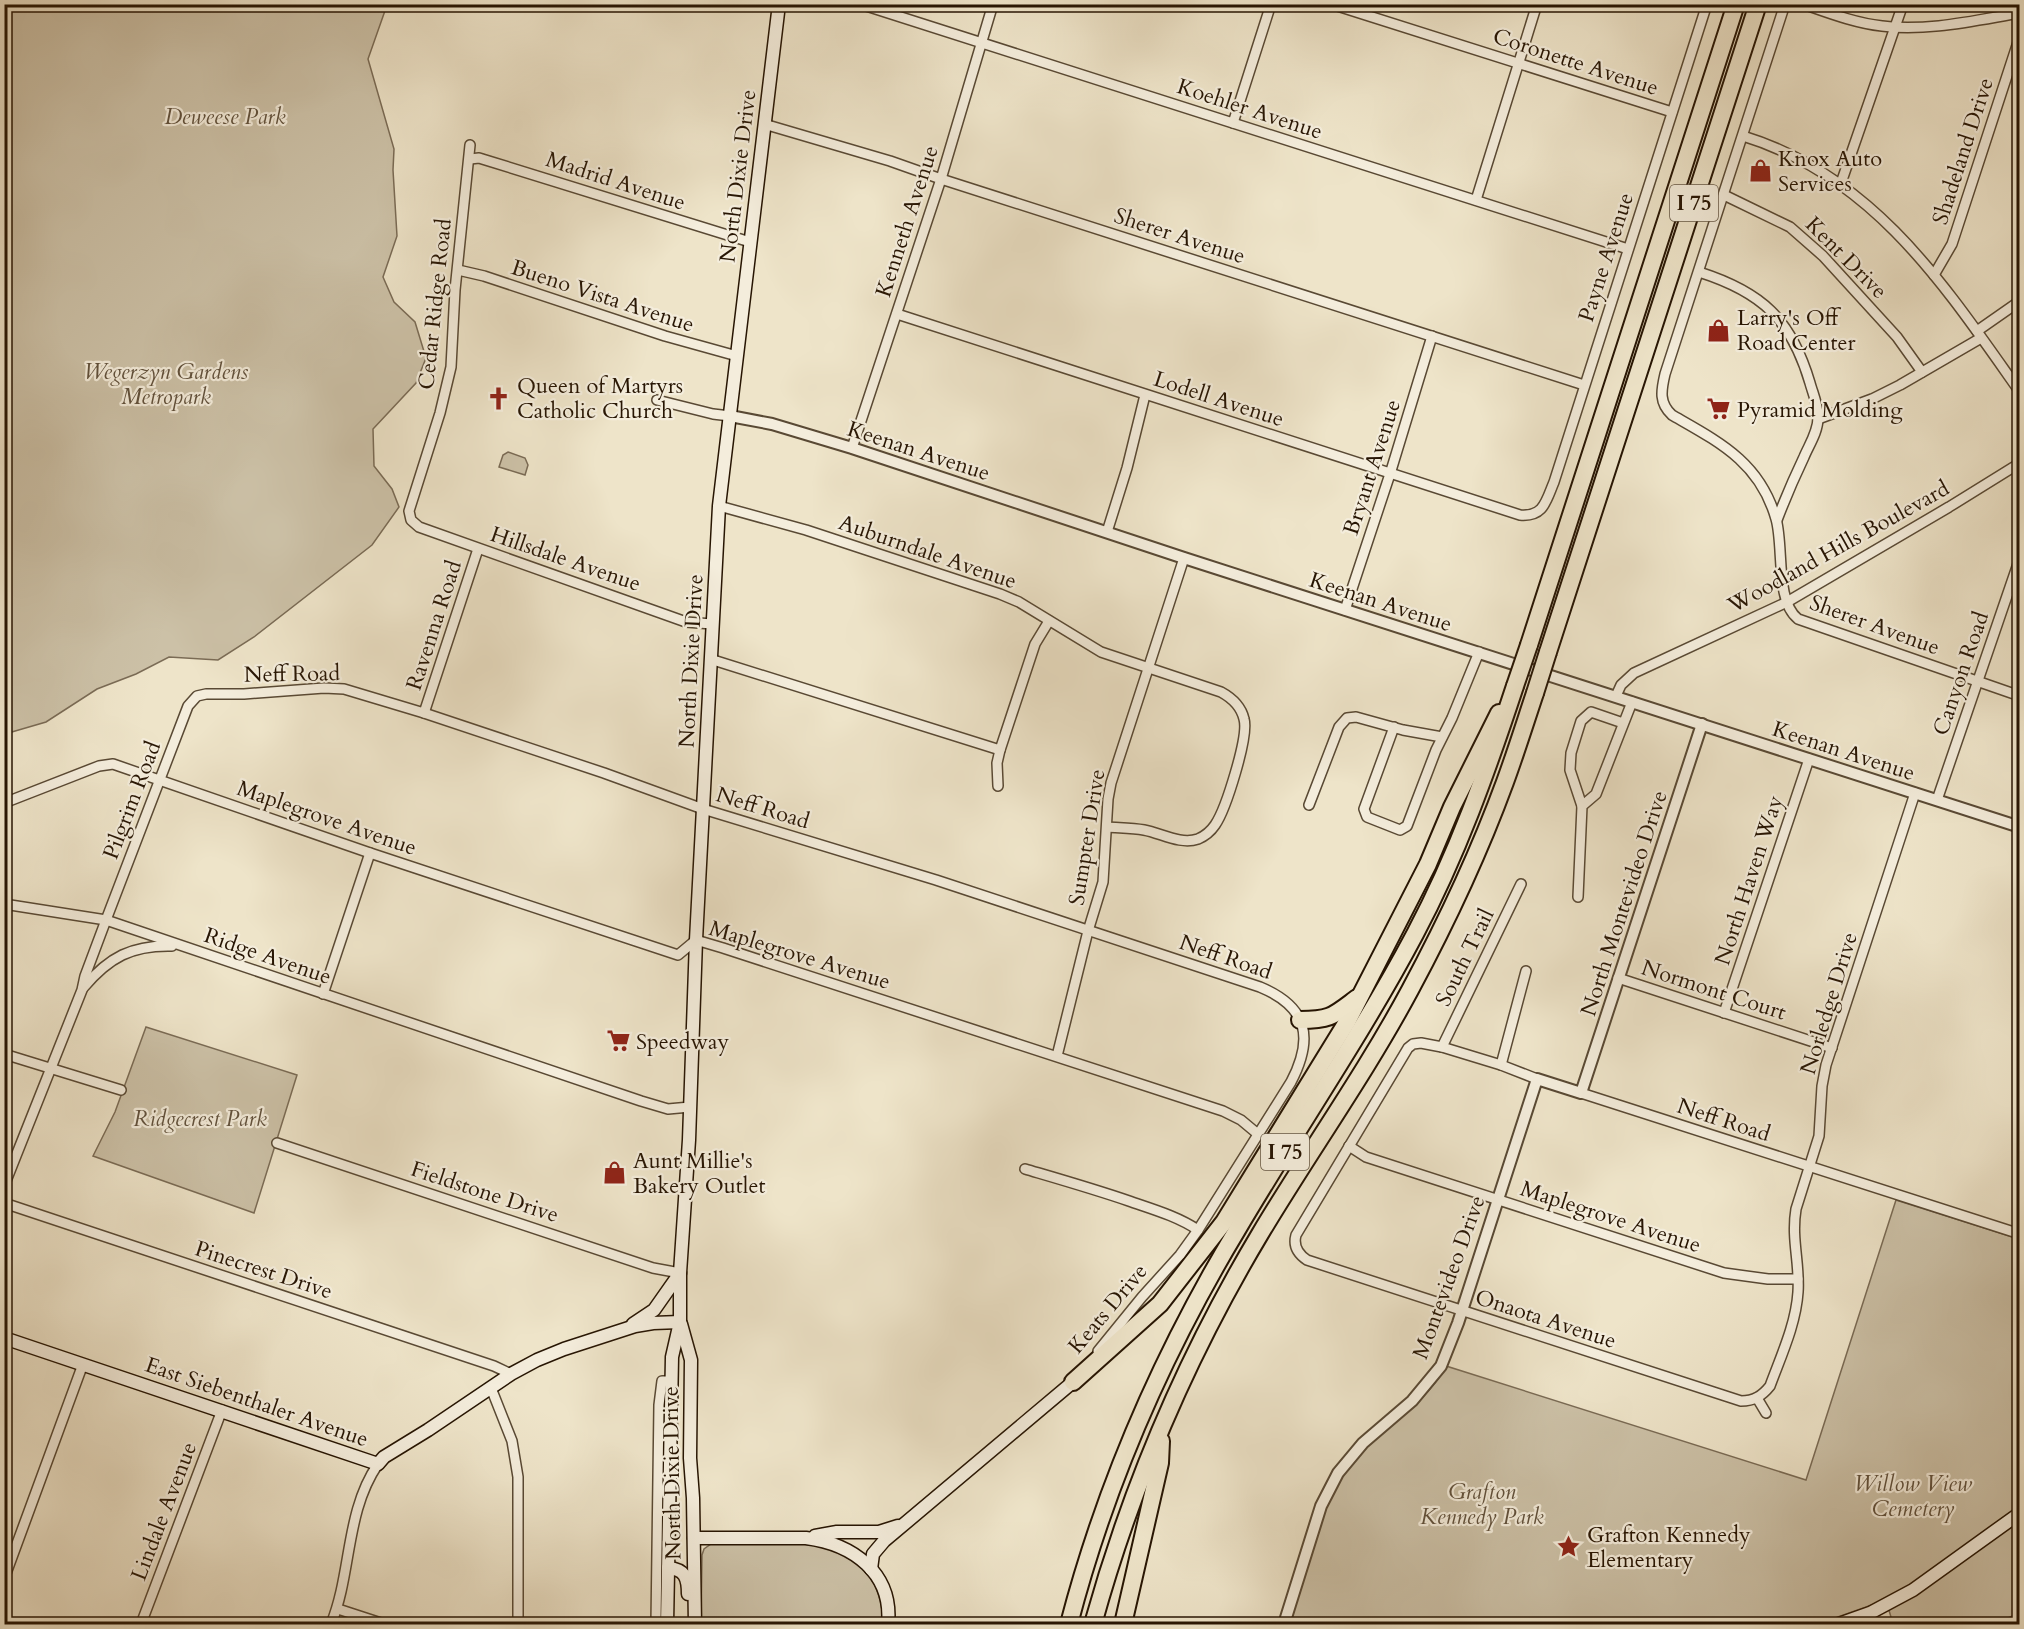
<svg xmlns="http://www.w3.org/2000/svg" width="2024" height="1629" font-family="Cardo,serif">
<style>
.green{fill:#ccc1a7;stroke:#7a6b55;stroke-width:1.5}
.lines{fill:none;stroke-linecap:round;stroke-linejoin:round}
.minor-casing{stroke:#594934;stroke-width:12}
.tertiary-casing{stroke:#594934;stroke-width:14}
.secondary-casing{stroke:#271503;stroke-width:15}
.motorway-casing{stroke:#271503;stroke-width:20}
.minor{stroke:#f4eddc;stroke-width:9}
.tertiary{stroke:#f4eddc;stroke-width:10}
.secondary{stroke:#f4eddc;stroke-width:12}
.motorway{stroke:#eee4c9;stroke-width:16}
.motorway-bridge-casing{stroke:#271503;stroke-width:20;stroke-linecap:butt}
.motorway-bridge{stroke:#eee4c9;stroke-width:16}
.labels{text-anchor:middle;stroke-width:4.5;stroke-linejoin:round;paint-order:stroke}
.shield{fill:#f4eddc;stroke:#645644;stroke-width:1.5}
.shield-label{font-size:21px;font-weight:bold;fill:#271503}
.street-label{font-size:22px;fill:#271503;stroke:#f4eddc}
.park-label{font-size:22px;font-style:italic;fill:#61513c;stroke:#f4eddc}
.poi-label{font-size:22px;fill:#271503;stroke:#f4eddc;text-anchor:start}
</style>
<rect width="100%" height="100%" fill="#eee4c9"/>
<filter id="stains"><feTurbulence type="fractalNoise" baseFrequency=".00333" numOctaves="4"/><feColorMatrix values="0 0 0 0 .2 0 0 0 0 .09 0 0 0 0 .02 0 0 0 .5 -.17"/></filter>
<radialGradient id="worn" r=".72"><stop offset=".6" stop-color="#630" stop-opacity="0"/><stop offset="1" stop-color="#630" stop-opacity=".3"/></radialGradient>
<g class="green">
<polygon points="4,5 387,5 368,59 394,149 393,170 397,236 383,277 394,302 415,322 426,358 416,383 373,429 374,466 392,489 399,507 372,545 254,637 218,660 169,657 136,674 97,689 46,722 5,734"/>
<polygon points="508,452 525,458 528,465 525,475 499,467 503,455"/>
<polygon points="146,1027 297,1075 254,1213 93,1156 115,1112"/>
<path d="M1896,1200L2019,1239V1613L1995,1624H1893L1886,1600L1818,1624H1290C1305,1573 1320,1498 1355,1458C1382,1426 1426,1405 1446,1366L1806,1480Z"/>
<path d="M711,1544C779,1544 881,1526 883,1624H701L702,1555L704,1549Z"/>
</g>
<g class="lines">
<defs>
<g id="minor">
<polyline points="860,4 1628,249"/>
<polyline points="1331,4 1672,112"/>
<path d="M1785,4L1665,374C1661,391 1659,403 1672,415C1719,442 1760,462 1776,519C1784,546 1775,601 1798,619L2020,696"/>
<path d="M1803,4C1829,13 1855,23 1882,26C1926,32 1977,20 2020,13"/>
<polyline points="1233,123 1271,4"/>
<polyline points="764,124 890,161 941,179 1584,385"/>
<path d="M1743,136C1874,176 1945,286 2020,392"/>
<polyline points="470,145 455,290 451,367 440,413 409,511 411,520 419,527 686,622 712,624"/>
<polyline points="470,159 479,158 492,162 750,242"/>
<polyline points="1841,183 1903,4"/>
<polyline points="1724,195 1790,227 1823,256 1897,337 1922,372"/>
<polyline points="1476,200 1537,4"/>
<polyline points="458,270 484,276 665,336 737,356"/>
<path d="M1699,272C1762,292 1791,319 1810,383C1813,394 1819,407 1818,418C1818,432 1809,445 1804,457C1794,478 1785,499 1777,520"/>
<polyline points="1934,275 1952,244 2020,36"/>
<path d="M897,314L1520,515C1544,517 1546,501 1554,482L1707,4"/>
<polyline points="1977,331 2020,301"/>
<polyline points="657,400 713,414 730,416"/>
<polyline points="1818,419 1872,399 1900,385 1981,338"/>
<polyline points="852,448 941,179 993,4"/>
<path d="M719,506L806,530L1000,594L1019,602L1101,652L1221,692C1232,698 1241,706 1244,719C1249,736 1226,809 1215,825C1211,831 1205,836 1198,839C1180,845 1161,833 1144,830C1132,828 1119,828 1107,827"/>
<polyline points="1107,532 1127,468 1145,395"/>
<polyline points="1345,610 1390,474 1432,336"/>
<polyline points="710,659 1000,750"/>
<polyline points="1616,696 1621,685 1634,673 1787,602 1949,507 2020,463"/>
<polyline points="424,713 478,549"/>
<polyline points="1394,727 1364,809 1367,817 1400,830 1407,826 1436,750 1452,718 1479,652"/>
<polyline points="998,786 997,763 1000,750 1035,644 1049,621"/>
<polyline points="1937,800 2020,558"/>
<polyline points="4,803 99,766 113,764 370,853 678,955 696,940 723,948 1223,1111 1241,1120 1259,1135"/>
<polyline points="1309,805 1339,727 1347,718 1356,717 1403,730 1442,737"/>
<polyline points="1582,806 1570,770 1571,753 1581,721 1591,712 1623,723"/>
<polyline points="1578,897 1582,806 1596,794 1632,702"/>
<polyline points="4,904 106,920 641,1101 668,1109 690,1107"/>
<polyline points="1618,978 1832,1048"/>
<path d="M83,988C109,957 132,945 172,946"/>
<polyline points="323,994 370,853"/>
<polyline points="1724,1013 1809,759"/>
<polyline points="1442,1047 1521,884"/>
<polyline points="4,1054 121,1090"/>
<polyline points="1057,1056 1088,931 1103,882 1108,799 1111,783 1184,558"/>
<polyline points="1501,1065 1526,971"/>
<path d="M1537,1079L1501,1065L1442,1047L1421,1043L1413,1044L1408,1048L1296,1235C1293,1246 1298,1254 1307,1260L1741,1401C1754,1401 1762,1396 1770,1386C1781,1356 1796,1324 1798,1292C1800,1263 1791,1239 1796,1209L1819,1136L1822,1086L1826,1065L1915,793"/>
<polyline points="1581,1093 2020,1234"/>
<polyline points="277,1143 653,1268 680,1273"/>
<polyline points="1349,1146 1366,1157 1724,1273 1768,1279 1798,1279"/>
<path d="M1025,1169C1059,1179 1094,1189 1129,1201C1152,1209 1177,1216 1198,1230"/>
<path d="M4,1186L82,990L85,976L106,920L188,706L197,696L206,694H244L324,688L344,689L424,713L604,773L703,809L936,880L1260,987C1308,1007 1314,1038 1291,1082L1198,1230L1180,1255L1142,1297L1098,1351"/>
<polyline points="4,1203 494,1366 511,1374"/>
<polyline points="491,1388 512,1441 518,1477 518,1624"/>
<polyline points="1757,1398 1766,1413"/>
<polyline points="4,1579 83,1364"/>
<polyline points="338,1609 384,1624"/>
<polyline points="141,1624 222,1410"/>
<path d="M331,1624C352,1573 345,1512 378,1464"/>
<polyline points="656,1624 659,1405 662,1381 671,1381"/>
</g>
<g id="tertiary">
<polyline points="730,416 772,424 852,448 1184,558 2020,827"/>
<polyline points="1284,1624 1321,1506 1338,1473 1363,1443 1412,1401 1441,1366 1458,1323 1537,1079 1581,1093 1702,724"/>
</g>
<g id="secondary">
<polyline points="633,1324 654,1310 680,1273"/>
<polyline points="681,1324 691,1360 690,1458 693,1498 695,1624"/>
<polyline points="4,1338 378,1464 384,1457 428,1430 511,1374 537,1360 564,1349 635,1326 653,1323 680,1322"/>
<polyline points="815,1536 837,1532 879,1532 898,1526"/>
<path d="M694,1538H806C853,1544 893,1573 888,1624"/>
<path d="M668,1568C685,1569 688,1578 688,1594"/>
<polyline points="871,1569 873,1554 884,1541 1073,1382"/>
<polyline points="667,1624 672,1357 680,1322 680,1273 689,1140 696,940 719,506 779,4"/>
<polyline points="1839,1624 1870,1613 1913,1590 2020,1513"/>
</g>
<g id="motorway">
<polyline points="1529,645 1736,4"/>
<polyline points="1548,652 1758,4"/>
<path d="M1300,1020C1331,1020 1333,1016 1357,998"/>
<polyline points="1073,1382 1160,1304 1224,1222 1347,1022 1428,864 1452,807 1499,713"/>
<path d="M1069,1624C1105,1486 1163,1353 1237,1230C1295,1131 1361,1036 1415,934C1457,855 1487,771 1515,686"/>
<path d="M1093,1624C1131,1487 1187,1356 1260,1234C1309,1152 1365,1074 1410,990C1446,923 1479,853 1505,782C1516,752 1525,723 1535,693"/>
<polyline points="1123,1624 1160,1463 1161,1441"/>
</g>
</defs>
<use href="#minor" class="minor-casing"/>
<use href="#tertiary" class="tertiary-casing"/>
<use href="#secondary" class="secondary-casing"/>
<use href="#motorway" class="motorway-casing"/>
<use href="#minor" class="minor"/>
<use href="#tertiary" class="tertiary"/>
<use href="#secondary" class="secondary"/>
<use href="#motorway" class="motorway"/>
<defs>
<g id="motorway-bridge">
<polyline points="1515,686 1529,645"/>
<polyline points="1535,693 1548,652"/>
</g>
</defs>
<use href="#motorway-bridge" class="motorway-bridge-casing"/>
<use href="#motorway-bridge" class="motorway-bridge"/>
</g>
<defs>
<symbol id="shop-bare" viewBox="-9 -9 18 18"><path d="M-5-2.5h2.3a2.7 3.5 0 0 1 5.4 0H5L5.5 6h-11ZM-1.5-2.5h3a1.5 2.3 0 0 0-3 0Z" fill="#8f2418" stroke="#f4eddc" stroke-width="2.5" paint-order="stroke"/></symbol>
<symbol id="church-bare" viewBox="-9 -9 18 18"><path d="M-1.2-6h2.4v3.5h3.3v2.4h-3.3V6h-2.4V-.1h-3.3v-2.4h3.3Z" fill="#8f2418" stroke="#f4eddc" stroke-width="2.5" paint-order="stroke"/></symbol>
<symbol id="supermarket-bare" viewBox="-9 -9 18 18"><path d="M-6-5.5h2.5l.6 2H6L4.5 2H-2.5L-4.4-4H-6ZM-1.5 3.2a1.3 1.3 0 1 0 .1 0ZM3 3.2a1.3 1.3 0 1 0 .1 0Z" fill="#8f2418" stroke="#f4eddc" stroke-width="2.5" paint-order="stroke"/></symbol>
<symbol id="sight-bare" viewBox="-9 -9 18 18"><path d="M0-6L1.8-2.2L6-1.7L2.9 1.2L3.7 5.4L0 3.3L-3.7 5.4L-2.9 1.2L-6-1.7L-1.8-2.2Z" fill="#8f2418" stroke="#f4eddc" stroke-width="2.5" paint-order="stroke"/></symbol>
</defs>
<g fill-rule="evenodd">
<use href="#shop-bare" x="1744" y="154" width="33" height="33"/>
<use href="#shop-bare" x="1702" y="314" width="33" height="33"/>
<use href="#church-bare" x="482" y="382" width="33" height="33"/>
<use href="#supermarket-bare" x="1702" y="392" width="33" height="33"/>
<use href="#supermarket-bare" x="602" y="1024" width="33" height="33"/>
<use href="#shop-bare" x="598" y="1156" width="33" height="33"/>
<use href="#sight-bare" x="1552" y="1530" width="33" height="33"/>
</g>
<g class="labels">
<g class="shield">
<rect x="1670" y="185" width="48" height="36" rx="4.5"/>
<rect x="1261" y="1134" width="48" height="36" rx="4.5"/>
</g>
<g class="shield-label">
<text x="1694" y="210">I 75</text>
<text x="1285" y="1159">I 75</text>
</g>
<g class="street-label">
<text transform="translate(1576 61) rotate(18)" y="8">Coronette Avenue</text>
<text transform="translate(1250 108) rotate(18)" y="8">Koehler Avenue</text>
<text transform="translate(1962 151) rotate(-72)" y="8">Shadeland Drive</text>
<text transform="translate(737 176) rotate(-83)" y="8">North Dixie Drive</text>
<text transform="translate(616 180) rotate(18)" y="8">Madrid Avenue</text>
<text transform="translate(906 221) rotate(-72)" y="8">Kenneth Avenue</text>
<text transform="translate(1180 235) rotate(18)" y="8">Sherer Avenue</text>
<text transform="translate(1605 257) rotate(-72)" y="8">Payne Avenue</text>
<text transform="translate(1847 257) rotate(45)" y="8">Kent Drive</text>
<text transform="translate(603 295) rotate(18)" y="8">Bueno Vista Avenue</text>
<text transform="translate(434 304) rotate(-84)" y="8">Cedar Ridge Road</text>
<text transform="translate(1219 398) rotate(18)" y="8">Lodell Avenue</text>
<text transform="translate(919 450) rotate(18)" y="8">Keenan Avenue</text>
<text transform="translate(1371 467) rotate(-72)" y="8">Bryant Avenue</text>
<text transform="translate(1838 546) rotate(-29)" y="8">Woodland Hills Boulevard</text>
<text transform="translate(928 551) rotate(19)" y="8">Auburndale Avenue</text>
<text transform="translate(566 558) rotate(19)" y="8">Hillsdale Avenue</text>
<text transform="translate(1381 601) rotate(18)" y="8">Keenan Avenue</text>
<text transform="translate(1875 624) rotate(20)" y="8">Sherer Avenue</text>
<text transform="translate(433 625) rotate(-72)" y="8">Ravenna Road</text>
<text transform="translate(690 661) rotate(-87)" y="8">North Dixie Drive</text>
<text transform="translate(292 673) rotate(-1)" y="8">Neff Road</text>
<text transform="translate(1960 673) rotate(-71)" y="8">Canyon Road</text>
<text transform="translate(1844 750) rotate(18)" y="8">Keenan Avenue</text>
<text transform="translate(131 800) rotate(-69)" y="8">Pilgrim Road</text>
<text transform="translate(763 807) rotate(17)" y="8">Neff Road</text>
<text transform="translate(327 817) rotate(19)" y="8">Maplegrove Avenue</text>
<text transform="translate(1086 837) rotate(-81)" y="8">Sumpter Drive</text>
<text transform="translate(1748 880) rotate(-72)" y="8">North Haven Way</text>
<text transform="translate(1623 903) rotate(-72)" y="8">North Montevideo Drive</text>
<text transform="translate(800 954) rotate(17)" y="8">Maplegrove Avenue</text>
<text transform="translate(268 955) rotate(19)" y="8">Ridge Avenue</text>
<text transform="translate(1226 956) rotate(19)" y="8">Neff Road</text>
<text transform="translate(1464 957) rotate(-64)" y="8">South Trail</text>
<text transform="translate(1714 989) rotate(18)" y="8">Normont Court</text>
<text transform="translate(1828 1003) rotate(-73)" y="8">Norledge Drive</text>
<text transform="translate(1724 1119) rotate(18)" y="8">Neff Road</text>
<text transform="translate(485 1191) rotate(18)" y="8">Fieldstone Drive</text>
<text transform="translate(1611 1216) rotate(18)" y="8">Maplegrove Avenue</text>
<text transform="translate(264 1269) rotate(18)" y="8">Pinecrest Drive</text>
<text transform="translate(1448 1277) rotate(-70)" y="8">Montevideo Drive</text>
<text transform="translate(1107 1308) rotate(-50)" y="8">Keats Drive</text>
<text transform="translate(1546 1318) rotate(18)" y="8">Onaota Avenue</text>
<text transform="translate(257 1401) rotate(19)" y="8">East Siebenthaler Avenue</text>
<text transform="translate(671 1473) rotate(-91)" y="8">North Dixie Drive</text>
<text transform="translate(163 1511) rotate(-69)" y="8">Lindale Avenue</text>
</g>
<g class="park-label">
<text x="225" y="124">Deweese Park</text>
<text x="166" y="379">Wegerzyn Gardens<tspan x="166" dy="25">Metropark</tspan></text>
<text x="200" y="1126">Ridgecrest Park</text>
<text x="1913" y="1491">Willow View<tspan x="1913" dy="25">Cemetery</tspan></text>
<text x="1482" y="1499">Grafton<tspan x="1482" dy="25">Kennedy Park</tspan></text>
</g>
<g class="poi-label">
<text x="1778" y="166">Knox Auto<tspan x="1778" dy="25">Services</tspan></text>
<text x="1737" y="325">Larry's Off<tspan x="1737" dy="25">Road Center</tspan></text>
<text x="517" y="393">Queen of Martyrs<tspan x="517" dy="25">Catholic Church</tspan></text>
<text x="1737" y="417">Pyramid Molding</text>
<text x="636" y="1049">Speedway</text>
<text x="633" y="1168">Aunt Millie's<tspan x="633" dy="25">Bakery Outlet</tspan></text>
<text x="1587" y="1542">Grafton Kennedy<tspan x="1587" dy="25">Elementary</tspan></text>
</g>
</g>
<rect width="2024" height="1629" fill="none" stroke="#eee4c9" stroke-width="24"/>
<rect x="6" y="6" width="2012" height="1617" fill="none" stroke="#271503" stroke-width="3"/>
<rect x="12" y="12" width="2000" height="1605" fill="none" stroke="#271503" stroke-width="1.5"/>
<rect width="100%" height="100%" filter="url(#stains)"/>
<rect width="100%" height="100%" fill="url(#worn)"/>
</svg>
